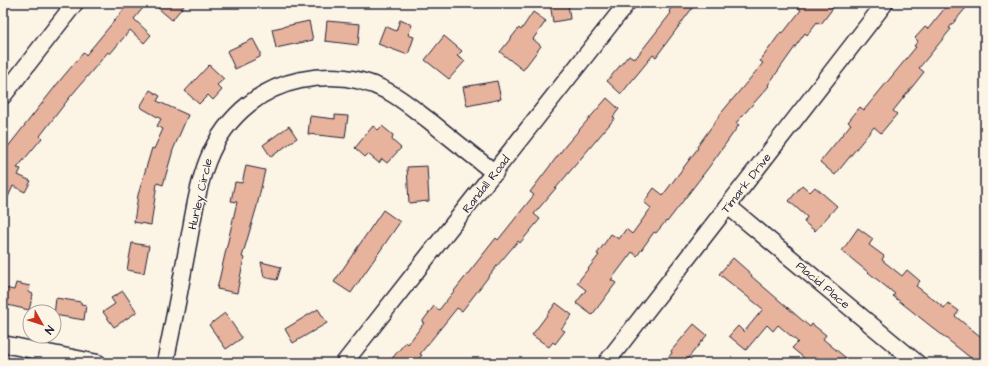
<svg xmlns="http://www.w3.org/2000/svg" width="988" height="366" font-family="'Architects Daughter',sans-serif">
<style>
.building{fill:#e8b39c;stroke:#22223b}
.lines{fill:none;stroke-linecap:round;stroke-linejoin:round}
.minor-casing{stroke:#22223b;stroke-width:19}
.minor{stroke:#fcf5e5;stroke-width:16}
.labels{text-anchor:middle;stroke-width:3;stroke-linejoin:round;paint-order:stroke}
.street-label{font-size:12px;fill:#22223b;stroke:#fcf5e5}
</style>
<rect width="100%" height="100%" fill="#fcf5e5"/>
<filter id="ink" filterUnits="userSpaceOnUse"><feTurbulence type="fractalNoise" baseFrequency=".025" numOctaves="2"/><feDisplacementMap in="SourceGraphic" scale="8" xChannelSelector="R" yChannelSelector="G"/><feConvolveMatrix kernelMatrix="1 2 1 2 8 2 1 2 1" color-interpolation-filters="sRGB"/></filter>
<g filter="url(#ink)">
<g class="building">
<polygon points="129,3 147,3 134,19 151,35 144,43 130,30 110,54 108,52 70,97 40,136 42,138 17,168 21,169 18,175 31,181 25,192 13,186 3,208 3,153 62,78 84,52 86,55"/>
<polygon points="152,3 186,3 172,20"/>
<polygon points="550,3 568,3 570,19 553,22"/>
<polygon points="675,3 696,3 656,57 653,55 621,94 607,81 629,55 635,59 671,13 669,11"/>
<polygon points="792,3 826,3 833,8 821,24 817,22 807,35 805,33 768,85 769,86 736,123 739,125 709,167 667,222 666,221 656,233 654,232 637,256 632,252 611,280 616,283 592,315 576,303 586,290 577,283 599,255 597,254 611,234 619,239 626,229 632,234 651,208 644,202 654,188 663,195 698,148 697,147 722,112 763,63 760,61 781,32 783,33 801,10"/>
<polygon points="949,3 970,3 949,28 951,29 919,68 924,72 893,111 897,114 881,133 874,127 835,175 820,162 851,124 848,122 860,107 864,110 916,47 914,46 918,41 915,38 925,27 928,29"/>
<polygon points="533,12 546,21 533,39 541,46 523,70 500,52 519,28 521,30"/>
<polygon points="400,20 412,25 408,35 414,37 408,55 378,44 385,26 396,31"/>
<polygon points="309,21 313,40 276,48 272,29"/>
<polygon points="327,21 360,24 358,45 325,41"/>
<polygon points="444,36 462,51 457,56 465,61 449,79 425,60"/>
<polygon points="253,39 260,52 260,57 235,69 227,51"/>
<polygon points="209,65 224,79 217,85 222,90 213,100 208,95 199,104 185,91"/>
<polygon points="497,81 501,99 467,106 463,87"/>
<polygon points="150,90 160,96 157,101 188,115 173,150 163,185 157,183 151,225 134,222 138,195 152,148 154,149 163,129 157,126 161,119 140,107"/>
<polygon points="607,98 619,109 613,117 615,118 534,214 540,219 520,243 518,241 496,267 462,311 457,308 420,354 422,355 415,363 388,363 406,342 408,344 424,323 422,322 434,306 439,310 496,238 498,240 534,195 530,192 566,145"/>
<polygon points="335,115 348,116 345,138 308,134 310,116 335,119"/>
<polygon points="289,126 297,138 271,157 263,145"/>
<polygon points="373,126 378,130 382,126 393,135 392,140 401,148 387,163 382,159 379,163 368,154 365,157 355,148"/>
<polygon points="246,166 265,170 257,206 242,257 244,258 237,293 217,289 237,202 231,201 235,182 242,183"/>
<polygon points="427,166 429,201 409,203 407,167"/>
<polygon points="802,185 810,192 815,187 837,206 815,231 804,222 807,217 789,201"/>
<polygon points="383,210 400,222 351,293 334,282"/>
<polygon points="858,228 873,239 869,245 884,256 882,260 902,276 907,270 920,281 916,286 924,292 944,308 948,303 959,311 955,316 985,340 985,363 977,363 893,296 895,294 842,251"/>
<polygon points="132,243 149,246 144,273 127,270"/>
<polygon points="733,258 751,274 751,276 810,327 812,324 826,335 823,339 852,363 824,363 817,357 810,363 792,348 798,342 778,325 773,331 767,325 746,350 729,336 738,326 744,332 763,309 719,274"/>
<polygon points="261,262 281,267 277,280 264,277"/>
<polygon points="16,283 30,286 28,292 33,294 29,310 3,304 5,288 14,290"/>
<polygon points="123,291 137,312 114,327 103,312 115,304 111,298"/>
<polygon points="56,298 81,302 81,304 86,305 84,320 54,315"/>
<polygon points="556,303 572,315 561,329 565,331 555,344 553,342 549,347 532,335"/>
<polygon points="318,309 327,323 293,343 285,329"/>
<polygon points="225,313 242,338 226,349 209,325"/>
<polygon points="694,324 707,335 684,363 663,363 672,353 671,351"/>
</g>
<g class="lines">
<defs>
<g id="minor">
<polyline points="3,96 75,3"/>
<polyline points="728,206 917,363"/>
<polyline points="3,344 98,363"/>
<path d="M165,363C173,325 180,288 187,250C198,194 201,142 249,104C265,91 281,84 301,80C331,74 361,77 389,92C404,100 417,112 431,122C452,139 473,156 495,173"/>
<polyline points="344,363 627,3"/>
<polyline points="606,363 885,3"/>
</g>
</defs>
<use href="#minor" class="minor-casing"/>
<use href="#minor" class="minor"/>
</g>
</g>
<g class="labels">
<g class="street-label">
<text transform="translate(746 183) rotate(-52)" y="4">Timark Drive</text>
<text transform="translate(486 184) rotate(-52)" y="4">Randall Road</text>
<text transform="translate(200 194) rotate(-77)" y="4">Hurley Circle</text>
<text transform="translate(823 285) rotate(40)" y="4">Placid Place</text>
</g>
</g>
<rect width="988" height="366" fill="none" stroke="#fcf5e5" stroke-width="16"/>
<rect x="8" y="8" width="972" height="350" fill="none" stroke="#22223b" stroke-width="1.5" filter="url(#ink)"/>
<g transform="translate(42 324) rotate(129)"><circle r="19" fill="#fcf5e5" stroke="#a5a1a1"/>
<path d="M0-3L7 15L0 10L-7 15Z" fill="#c8321e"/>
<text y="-6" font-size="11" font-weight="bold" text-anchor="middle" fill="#22223b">N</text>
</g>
</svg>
